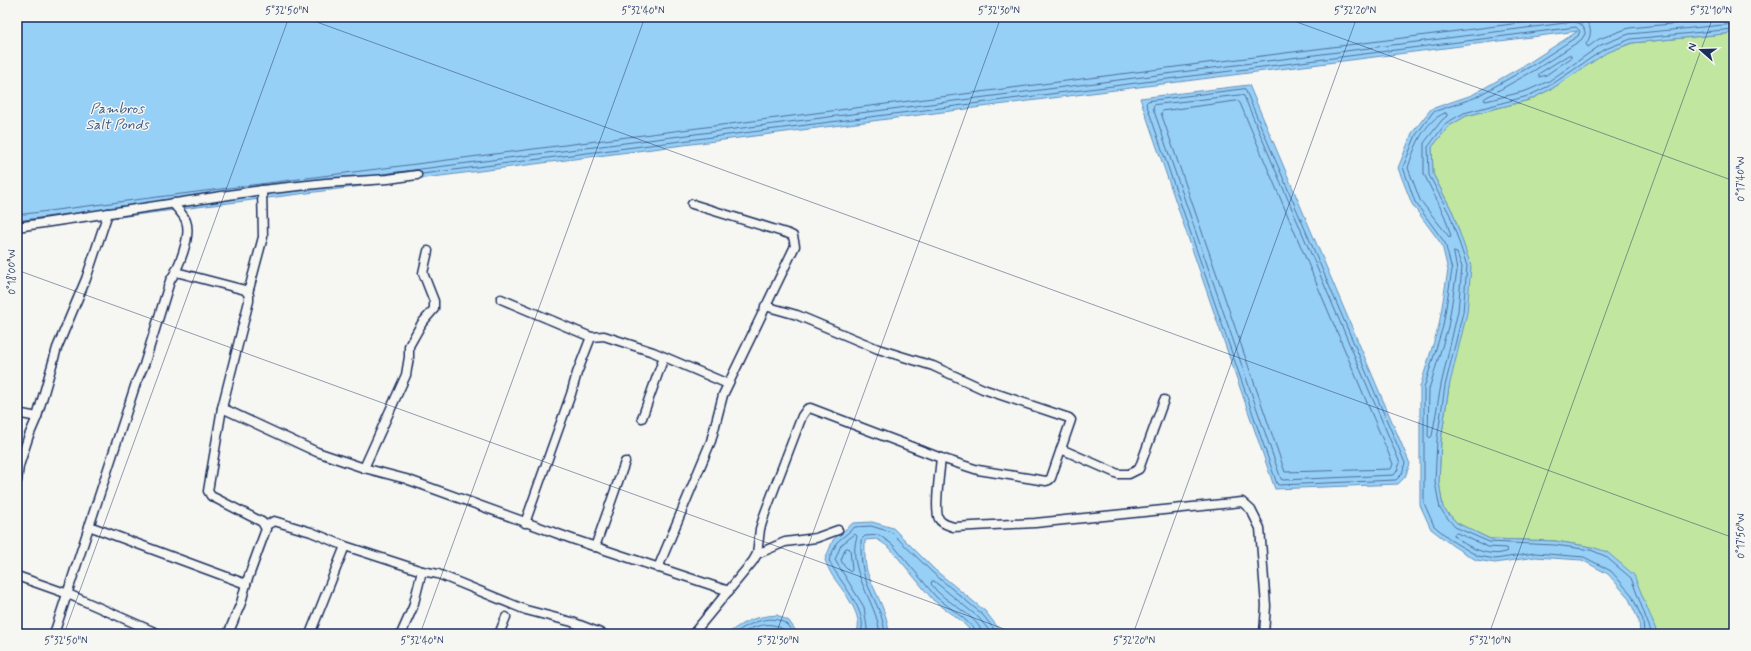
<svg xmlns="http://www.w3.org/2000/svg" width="1751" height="651" font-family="Mynerve,sans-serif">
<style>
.green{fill:#c1e6a0;stroke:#6e8a7f}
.water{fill:#97d0f7;stroke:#6590ba}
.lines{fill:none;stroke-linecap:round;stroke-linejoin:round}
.shore{stroke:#4d6f9b;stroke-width:1}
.minor-casing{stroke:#1b2f5e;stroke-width:11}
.minor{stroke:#f6f6f2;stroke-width:8}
.ticks{fill:none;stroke:#1b2f5e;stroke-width:1;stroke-opacity:0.45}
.labels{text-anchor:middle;stroke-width:3;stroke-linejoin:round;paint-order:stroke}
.water-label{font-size:14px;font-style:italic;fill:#3a5784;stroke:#f6f6f2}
.neatline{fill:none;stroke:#1b2f5e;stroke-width:1.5}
.ticks-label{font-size:10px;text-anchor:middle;fill:#1b2f5e}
</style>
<rect width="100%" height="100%" fill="#f6f6f2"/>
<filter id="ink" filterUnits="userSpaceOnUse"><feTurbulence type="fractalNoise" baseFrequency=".025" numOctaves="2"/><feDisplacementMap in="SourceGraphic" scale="8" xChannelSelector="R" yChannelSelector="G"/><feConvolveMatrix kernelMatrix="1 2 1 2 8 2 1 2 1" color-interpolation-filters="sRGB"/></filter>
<g filter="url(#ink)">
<polygon class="green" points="1734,33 1734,634 1656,634 1656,630 1592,547 1555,541 1490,539 1457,523 1443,508 1439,482 1441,440 1449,387 1453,213 1433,174 1432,147 1449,126 1466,116 1529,100 1553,88 1605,53 1632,43"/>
<g class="water">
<polygon points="17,17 1734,17 1734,33 1632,43 1606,53 1553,88 1529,100 1466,116 1449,126 1432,147 1433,174 1453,213 1471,266 1467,313 1449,387 1441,440 1439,482 1443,508 1457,523 1490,539 1555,541 1592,547 1607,552 1634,575 1656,630 1656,634 1640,634 1639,621 1628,597 1608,574 1582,560 1535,557 1495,563 1476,560 1453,546 1431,529 1420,505 1420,387 1439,325 1448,270 1442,245 1412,204 1398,168 1412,133 1431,109 1472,95 1530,62 1578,31 17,230"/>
<polygon points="1249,85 1410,464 1405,477 1398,484 1275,489 1140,98"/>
<path d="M872,522L893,528L935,570L985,611L1003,634H974L959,619L933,600L890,548L877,539L865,540C865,553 864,565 869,577C877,596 887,612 889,633L856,634C866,616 841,589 832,575C829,570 827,565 825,560L833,540L853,523Z"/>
<path d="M777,615L789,621L798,634H727C746,620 754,617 777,615Z"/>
</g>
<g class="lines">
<g class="shore">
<path d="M1580,17C1592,23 1593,34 1586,44L1588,47L1599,39L1629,28L1734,18"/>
<polygon points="1569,55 1571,56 1571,58 1546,75 1539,77 1539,74"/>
<polygon points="1245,89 1405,463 1402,474 1396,480 1279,485 1277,484 1146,103 1148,101"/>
<polygon points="1241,95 1244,96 1400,463 1397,471 1394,475 1283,480 1281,479 1153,108 1154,105"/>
<polygon points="1238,101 1240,103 1393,464 1391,469 1285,472 1161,113 1163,111"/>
<path d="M1445,113L1447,114V116L1442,120L1424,143V174L1445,217L1451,236L1450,238L1420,200L1408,168C1414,148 1424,121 1445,113Z"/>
<path d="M382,174L1573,22C1581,22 1585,27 1585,34L1581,40L1535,70L1485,98L1484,100L1486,101L1526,91L1549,81L1601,45L1629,34L1734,24"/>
<polyline points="422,174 1576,27 1580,31 1578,36 1533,65 1474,98 1433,112 1416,135 1403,167 1415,202 1445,243 1452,270 1443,326 1424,388 1424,503 1434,526 1455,543 1478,556 1495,559 1535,553 1584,557 1611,571 1631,594 1643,620 1644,634"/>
<polyline points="17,215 1567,17"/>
<polyline points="17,221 68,214"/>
<polygon points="1454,252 1457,253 1462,267 1458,311 1441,385 1432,436 1430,438 1428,436 1429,389 1448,327 1457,271"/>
<path d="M1457,533L1488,547L1506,548L1507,551C1493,559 1464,547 1454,535Z"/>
<polygon points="848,548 850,549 852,570 850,572 844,566 841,560 845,549"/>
<path d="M734,634C746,625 771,612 786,624C789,626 791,631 793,634"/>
<path d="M742,634C755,624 777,619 787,634"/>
<path d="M860,634C872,614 836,578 829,560L837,542L855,527L871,526L891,532L933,573L982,614L998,634"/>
<path d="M866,634L867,628L864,607L835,560L841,545L855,534L857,536C846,571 877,601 880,634"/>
<path d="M885,634C883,612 872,598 865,578C861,565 861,553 861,540L865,536L879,535L893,545L936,597L962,617L976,630L977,634"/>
<path d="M982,634C981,619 950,604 939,593C936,591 934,587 931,584L932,581H934L978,617L992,634"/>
<polyline points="1652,634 1631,578 1605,556 1591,550 1555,545 1489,542 1455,527 1440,509 1435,482 1437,440 1445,386 1463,312 1467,266 1450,215 1429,175 1428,147 1446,123 1464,113 1528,96 1551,85 1603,50 1631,39 1734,29"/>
</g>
<defs>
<g id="minor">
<polyline points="17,227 262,190 326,183 388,179 417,175"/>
<polyline points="176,272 245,290 249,295 249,301 222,408 208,491 211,496 262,522 266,529 246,584 241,603 228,634"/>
<polyline points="248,293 263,237 262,190"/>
<polyline points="501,299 591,337 604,336 653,352 728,384"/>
<polyline points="222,408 317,452 364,468 406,479 575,540 729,591"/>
<polyline points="17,413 37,417"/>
<polyline points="642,418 664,357"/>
<polyline points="1061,449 1118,474 1129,474 1139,469 1164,400"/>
<path d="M941,458C940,469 934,511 939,519C942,524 948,525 953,527L1035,523L1242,502L1251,510L1260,528L1266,606L1264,634"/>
<polyline points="364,468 406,375 409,357 409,346 422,323 434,309 434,301 423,273 428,251"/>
<polyline points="17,481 19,466 28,438 37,417 57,348 86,279 108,213"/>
<polyline points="525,523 571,394 577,373 591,337"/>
<polyline points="89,526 246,584"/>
<polyline points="265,526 274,521 311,532 345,546 422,571 438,574 526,610 572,622 603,634"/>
<polyline points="595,547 625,462"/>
<polyline points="757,554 785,542 816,538 838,530"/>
<polyline points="658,568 711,441 723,395 795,246 793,236 789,234 692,204"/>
<polyline points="17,576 68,594 159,634"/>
<path d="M54,634L136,383L144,365L170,281C178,269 192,236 186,221C184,215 177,209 173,203"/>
<polyline points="310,634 345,546"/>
<polyline points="401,634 413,607 422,571"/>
<polyline points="499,634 506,617"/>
<polyline points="693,634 753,561 757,554 760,529 765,513 802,416 807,409 810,408 941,458 978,470 1046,481 1049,480 1051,478 1071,420 1069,418 983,389 933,366 878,349 797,315 765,306"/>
</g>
</defs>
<use href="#minor" class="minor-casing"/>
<use href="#minor" class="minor"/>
</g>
</g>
<path class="ticks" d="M303,17L1734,538M1283,17L1734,181M17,270L1018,634M17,627L38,634M64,634L289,17M420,634L645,17M776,634L1001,17M1133,634L1357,17M1489,634L1713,17"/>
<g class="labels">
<g class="water-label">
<text x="117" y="113">Pambros<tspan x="117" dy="16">Salt Ponds</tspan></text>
</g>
</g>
<rect width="1751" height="651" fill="none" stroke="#f6f6f2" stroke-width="44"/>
<g transform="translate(1701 50) rotate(290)" stroke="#f6f6f2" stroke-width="3" paint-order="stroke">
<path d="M0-3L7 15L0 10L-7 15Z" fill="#1b2f5e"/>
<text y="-6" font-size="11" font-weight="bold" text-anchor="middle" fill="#1b2f5e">N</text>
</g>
<rect x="22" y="22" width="1707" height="607" class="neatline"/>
<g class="ticks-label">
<text x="287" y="14">5°32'50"N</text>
<text x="643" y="14">5°32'40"N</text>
<text x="999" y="14">5°32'30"N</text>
<text x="1355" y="14">5°32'20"N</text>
<text x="1711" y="14">5°32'10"N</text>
<text transform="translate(1740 179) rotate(-90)" y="4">0°17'40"W</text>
<text transform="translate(11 272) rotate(-90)" y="4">0°18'00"W</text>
<text transform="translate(1740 536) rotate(-90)" y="4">0°17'50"W</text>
<text x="66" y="644">5°32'50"N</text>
<text x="422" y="644">5°32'40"N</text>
<text x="778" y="644">5°32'30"N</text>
<text x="1134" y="644">5°32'20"N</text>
<text x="1490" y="644">5°32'10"N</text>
</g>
</svg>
